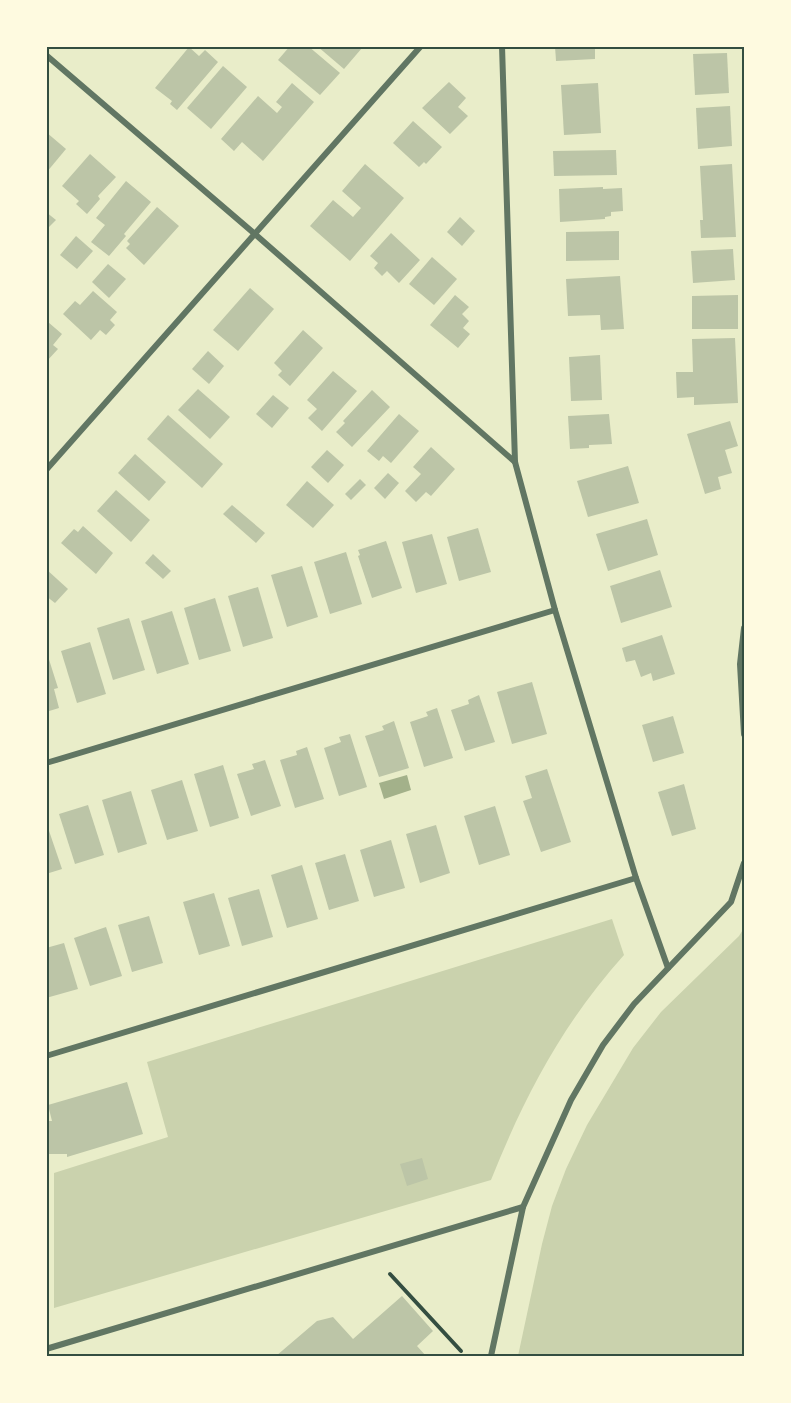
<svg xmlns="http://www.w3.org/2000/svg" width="791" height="1403" font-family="Cabin,sans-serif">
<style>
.green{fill:#cad2ad}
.water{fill:#a3b18a}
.building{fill:#bcc5a7}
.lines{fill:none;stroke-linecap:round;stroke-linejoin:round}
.path{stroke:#344e41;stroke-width:4}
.minor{stroke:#617663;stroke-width:6}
.neatline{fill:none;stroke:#344e41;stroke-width:2}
</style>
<rect width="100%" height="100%" fill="#e9edc9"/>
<g class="green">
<path d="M612,919L624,955C563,1023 525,1095 491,1180L54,1308V1173L168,1137L147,1062Z"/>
<polygon points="744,928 744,1356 518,1356 542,1244 552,1206 566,1169 587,1125 633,1048 661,1012 739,936"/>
</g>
<polygon class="water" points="407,775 411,790 384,799 379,783"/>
<g class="building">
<polygon points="290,46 308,46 340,73 320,95 278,60"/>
<polygon points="317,46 360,46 362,48 344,69"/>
<polygon points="555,46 595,46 595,59 556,61"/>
<polygon points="189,47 199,56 205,50 218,62 177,110 170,104 172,101 155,88"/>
<polygon points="727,53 729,93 695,95 693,54"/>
<polygon points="223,66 247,87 211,129 187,108"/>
<polygon points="449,82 466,98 458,107 468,116 450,134 422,108"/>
<polygon points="292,83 314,102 263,161 242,142 234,151 221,139 258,96 277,113 282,107 276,102"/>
<polygon points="598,83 601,133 564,135 561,85"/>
<polygon points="730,106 732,146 698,149 696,108"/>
<polygon points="413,121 442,147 426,164 424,162 419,167 393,143"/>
<polygon points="46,132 66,149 46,173"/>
<polygon points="616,150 617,175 554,176 553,151"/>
<polygon points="90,154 116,177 98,196 100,199 87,214 76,204 79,201 62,186"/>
<polygon points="365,164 404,198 350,261 310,226 333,200 353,217 361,208 342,191"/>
<polygon points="732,164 736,237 701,238 700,220 703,220 700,166"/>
<polygon points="126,181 151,202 124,234 126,236 109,256 91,242 105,225 96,218"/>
<polygon points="603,187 603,189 622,188 623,211 611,212 611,216 605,217 605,219 560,222 559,189"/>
<polygon points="157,207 179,226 144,265 126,248 130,244 127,241"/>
<polygon points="46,212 56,220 46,230"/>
<polygon points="460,217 475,231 462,246 447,232"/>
<polygon points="619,231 619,260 566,261 566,232"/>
<polygon points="391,233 420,260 399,283 387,271 382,276 374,268 378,263 370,256"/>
<polygon points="76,236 93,251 77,269 60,255"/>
<polygon points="733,249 735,280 693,283 691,251"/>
<polygon points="432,257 457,279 434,305 409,284"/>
<polygon points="108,264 126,279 109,298 92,282"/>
<polygon points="620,276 624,329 601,330 600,315 568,316 566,279"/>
<polygon points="250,288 274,309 238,351 213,330"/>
<polygon points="93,291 117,312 110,320 115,325 106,335 100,330 91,340 63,314 75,301 80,305"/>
<polygon points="455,295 469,307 462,314 469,321 463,328 470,334 458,348 430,325"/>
<polygon points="738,295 738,329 692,329 692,296"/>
<polygon points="48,322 62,334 53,345 58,349 46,362"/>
<polygon points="303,330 323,348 290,386 278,375 282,371 274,363"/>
<polygon points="735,338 738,403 694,405 694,397 677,398 676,372 693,372 692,339"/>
<polygon points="208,351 224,366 209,384 192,369"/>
<polygon points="600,355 602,400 571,401 569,357"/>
<polygon points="333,371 357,391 322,431 308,418 317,409 307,400"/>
<polygon points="198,389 230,417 210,439 178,410"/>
<polygon points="372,390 390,407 352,447 336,432 345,423 343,421"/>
<polygon points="273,395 289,408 272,428 256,414"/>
<polygon points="399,414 419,431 391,463 383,456 379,461 367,451"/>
<polygon points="609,414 612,444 589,445 589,448 570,449 568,416"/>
<polygon points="168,415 223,464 202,488 147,439"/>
<polygon points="730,421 738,446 725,450 732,473 718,477 721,489 705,494 687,434"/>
<polygon points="431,447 455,469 431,496 426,492 416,502 405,491 421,474 413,467"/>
<polygon points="327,450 344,465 328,483 311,467"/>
<polygon points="135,454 166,482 149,501 118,473"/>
<polygon points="628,466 639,503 588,517 577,481"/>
<polygon points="388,473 399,483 385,499 374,488"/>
<polygon points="360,479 366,485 351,500 345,494"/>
<polygon points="307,481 334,505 313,528 286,505"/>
<polygon points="116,490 150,520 131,542 97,511"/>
<polygon points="232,505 265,533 256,543 223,514"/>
<polygon points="647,519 658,555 608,571 596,534"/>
<polygon points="83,526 113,553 96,574 61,543 74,529 78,532"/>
<polygon points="478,528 491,572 459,581 447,537"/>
<polygon points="432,534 447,584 416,593 402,542"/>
<polygon points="386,541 402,588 372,598 358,556 360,555 358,550"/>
<polygon points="346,552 362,604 330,614 314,562"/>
<polygon points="153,554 171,571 163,579 145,563"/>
<polygon points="302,566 318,617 287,627 271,575"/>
<polygon points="46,569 68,589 55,603 46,596"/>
<polygon points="660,570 672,607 621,623 610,586"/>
<polygon points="258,587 273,638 243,647 228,596"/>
<polygon points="215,598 231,651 199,660 184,608"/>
<polygon points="172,611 189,664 157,674 141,621"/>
<polygon points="129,618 145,670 113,680 97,628"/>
<polygon points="662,635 675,674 653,681 651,673 641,677 635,660 626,662 622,648"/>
<polygon points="90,642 106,694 77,703 61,651"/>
<polygon points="46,650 58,688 54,689 59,708 46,712"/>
<polygon points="532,682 547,734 512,744 497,692"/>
<polygon points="479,695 495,742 465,751 451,710 469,704 468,700"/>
<polygon points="437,708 453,758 424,767 410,722 428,716 426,712"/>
<polygon points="673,716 684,753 653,762 642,725"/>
<polygon points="394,721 409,768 379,777 365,736 384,730 382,726"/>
<polygon points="350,734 367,787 339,796 324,748 341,742 339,737"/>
<polygon points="307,747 324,799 295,808 280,760 297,755 296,751"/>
<polygon points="265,760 281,806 251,816 237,774 254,769 252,764"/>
<polygon points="223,765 239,818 210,827 194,774"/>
<polygon points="547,769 571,842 541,852 523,801 532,798 525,776"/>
<polygon points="182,780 198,831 167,840 151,790"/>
<polygon points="684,784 696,829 672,836 658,792"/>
<polygon points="131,791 147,844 118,853 102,800"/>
<polygon points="88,805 104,855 75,864 59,814"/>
<polygon points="495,806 510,855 479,865 464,816"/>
<polygon points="46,822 62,869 46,874"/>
<polygon points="436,825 450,873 420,883 406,834"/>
<polygon points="391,840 405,888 374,897 360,850"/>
<polygon points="345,854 359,901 329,910 315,863"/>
<polygon points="302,865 318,919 287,928 271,875"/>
<polygon points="259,889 273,937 242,946 228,898"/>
<polygon points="214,893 230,946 199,955 183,902"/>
<polygon points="149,916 163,963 132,972 118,925"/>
<polygon points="106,927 122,976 90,986 74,938"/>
<polygon points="64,943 78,989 46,998 46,948"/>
<polygon points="127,1082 143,1134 67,1157 67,1154 46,1154 46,1121 52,1121 48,1105"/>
<polygon points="422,1158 428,1179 407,1186 400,1164"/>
<polygon points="402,1296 433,1331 417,1346 426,1356 276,1356 317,1321 333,1317 353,1339"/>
</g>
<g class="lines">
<polyline class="path" points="390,1274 461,1351"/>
<g class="minor">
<polyline points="502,46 515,462 555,610 636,878 668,968"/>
<polyline points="46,55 256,235 515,462"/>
<polyline points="46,470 421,46"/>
<polyline points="744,628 740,664 744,734"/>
<polyline points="46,763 555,610"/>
<polyline points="46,1056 636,878"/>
<polyline points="46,1349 523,1207"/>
<polyline points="491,1356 523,1207 571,1100 603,1045 634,1004 731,902 744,863"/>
</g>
</g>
<rect width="791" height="1403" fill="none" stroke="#fefae0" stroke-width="96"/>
<rect x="48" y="48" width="695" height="1307" class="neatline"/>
</svg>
